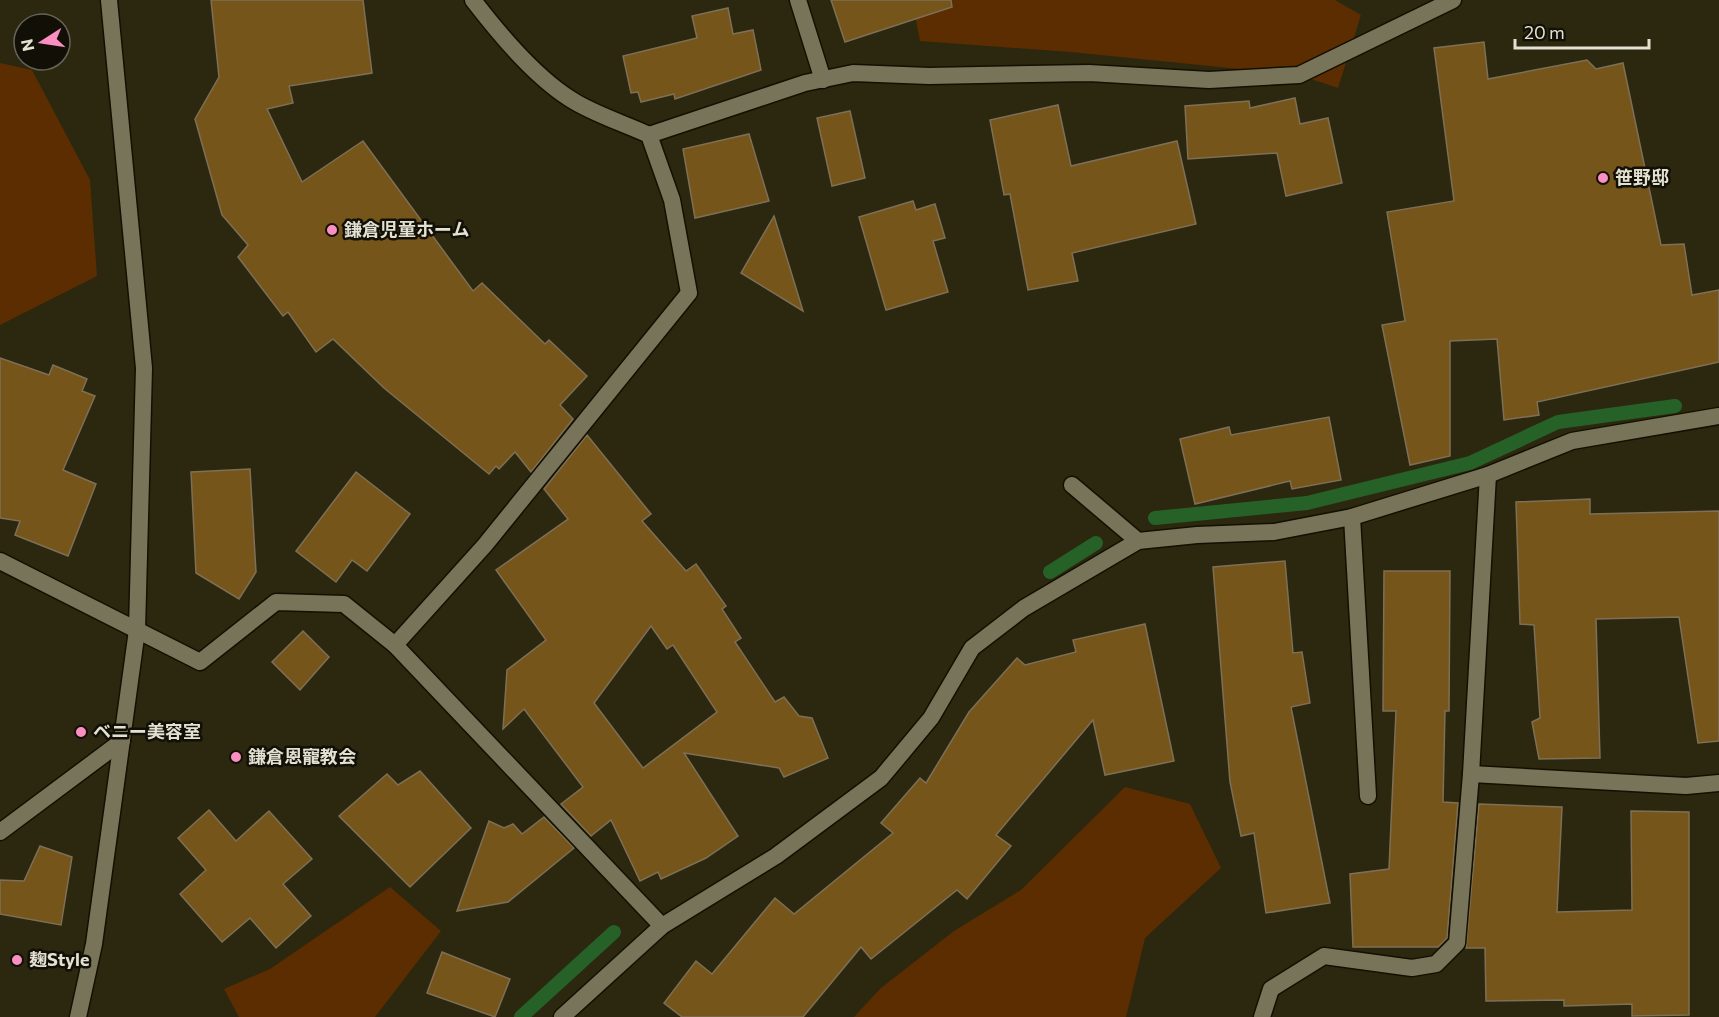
<svg xmlns="http://www.w3.org/2000/svg" width="1719" height="1017" font-family="Commissioner,'Noto Sans JP',sans-serif">
<style>
.green{fill:#5c2d00}
.lines{fill:none;stroke-linecap:round;stroke-linejoin:round}
.stream{stroke:#266128;stroke-width:14}
.building{fill:#755519;stroke:#7e6f57;stroke-width:1.5;fill-rule:evenodd}
.service-casing{stroke:#141000;stroke-width:19}
.pedestrian-casing{stroke:#141000;stroke-width:19}
.minor-casing{stroke:#141000;stroke-width:19}
.tertiary-casing{stroke:#141000;stroke-width:19}
.service{stroke:#787459;stroke-width:16}
.pedestrian{stroke:#787459;stroke-width:16}
.minor{stroke:#787459;stroke-width:16}
.tertiary{stroke:#787459;stroke-width:16}
.poi-dot{fill:#fc8fc1;stroke:#121006;stroke-width:2}
.labels{text-anchor:middle;stroke-width:5;stroke-linejoin:round;paint-order:stroke}
.poi-label{font-size:18px;font-weight:bold;fill:#e3e1d2;stroke:#121006;text-anchor:start}
</style>
<rect width="100%" height="100%" fill="#2b280f"/>
<g class="green">
<polygon points="912,0 1335,0 1361,15 1338,88 1299,75 1071,52 920,41"/>
<polygon points="0,63 32,70 90,180 97,276 0,325"/>
<polygon points="1125,787 1190,804 1221,868 1145,938 1126,1017 854,1017 881,988 954,931 1021,890"/>
<polygon points="390,887 441,931 375,1017 239,1017 224,989 270,969"/>
</g>
<g class="lines">
<g class="stream">
<polyline points="1155,518 1307,503 1470,463 1558,422 1675,406"/>
<polyline points="1050,572 1096,543"/>
<polyline points="521,1017 614,932"/>
</g>
</g>
<g class="building">
<polygon points="211,0 363,0 372,73 289,86 293,103 267,109 302,182 363,141 473,291 482,283 545,344 549,340 587,376 560,405 573,419 531,472 515,452 499,469 496,466 489,474 384,388 333,339 316,352 288,312 283,316 238,257 248,245 222,215 195,119 219,77"/>
<polygon points="831,0 951,0 952,7 845,42"/>
<polygon points="728,8 733,34 753,30 761,70 675,99 674,94 641,102 638,92 631,93 623,56 697,38 692,16"/>
<polygon points="1484,42 1488,79 1587,60 1596,69 1623,63 1661,245 1684,244 1692,295 1719,290 1719,362 1537,402 1539,415 1504,420 1497,339 1450,341 1450,456 1410,465 1382,325 1405,321 1387,212 1454,201 1434,48"/>
<polygon points="1295,98 1300,124 1328,118 1342,183 1286,196 1277,153 1188,159 1185,106 1249,101 1250,108"/>
<polygon points="1058,105 1071,166 1177,141 1196,224 1072,253 1078,281 1028,290 1010,194 1004,195 990,120"/>
<polygon points="850,111 865,178 832,186 817,118"/>
<polygon points="749,134 769,201 695,218 683,149"/>
<polygon points="913,201 916,210 935,204 945,238 933,241 948,292 886,310 859,217"/>
<polygon points="774,216 803,311 741,273"/>
<polygon points="0,358 49,375 53,365 87,379 82,391 95,396 63,470 96,484 68,556 15,535 20,521 0,518"/>
<polygon points="1329,417 1341,480 1292,489 1290,481 1195,504 1180,439 1229,427 1231,435"/>
<path d="M587,435L651,514L642,521L686,571L696,564L726,606L722,609L741,638L735,642L775,702L784,697L799,716L812,718L828,758L784,777L779,768L684,753L738,836L706,858L661,879L658,872L640,881L611,820L591,836L561,804L583,787L524,709L503,729L507,670L546,640L496,570L568,519L544,489ZM651,626L667,649L673,645L717,712L643,768L594,703Z"/>
<polygon points="250,469 256,572 239,599 196,573 191,472"/>
<polygon points="356,472 410,514 367,571 352,560 336,582 296,551"/>
<polygon points="1590,499 1590,514 1719,511 1719,741 1698,743 1679,617 1596,619 1600,758 1539,759 1532,722 1540,718 1534,625 1520,624 1516,502"/>
<polygon points="1285,561 1293,653 1302,652 1310,703 1291,707 1330,903 1266,913 1254,833 1241,836 1230,782 1213,567"/>
<polygon points="1384,571 1450,571 1449,711 1445,711 1443,802 1458,803 1447,938 1438,947 1353,947 1350,874 1389,869 1396,711 1383,711"/>
<polygon points="1145,624 1174,761 1105,775 1093,720 996,835 1011,846 967,899 957,890 871,959 861,947 803,1017 682,1017 664,1003 696,961 712,974 775,898 794,914 893,833 881,823 920,778 926,783 969,712 1017,658 1025,665 1076,652 1073,640"/>
<polygon points="303,631 329,657 300,690 272,662"/>
<polygon points="420,771 471,828 410,887 339,816 387,774 398,785"/>
<polygon points="1479,804 1562,807 1557,912 1632,910 1631,811 1689,812 1689,1015 1632,1016 1632,1004 1564,1006 1564,1000 1486,1001 1485,948 1466,948"/>
<polygon points="209,810 236,841 269,811 312,859 283,884 311,916 276,948 250,918 222,942 180,894 206,870 178,838"/>
<polygon points="544,817 574,848 508,902 457,911 489,821 504,828 513,824 522,834"/>
<polygon points="40,846 72,857 61,925 0,914 0,880 24,881"/>
<polygon points="442,952 510,979 495,1017 427,993"/>
</g>
<g class="lines">
<defs>
<g id="service">
<polyline points="798,0 823,80"/>
<polyline points="649,135 805,83 853,73 929,76 1089,73 1209,80 1299,75 1453,0"/>
<polyline points="1072,485 1138,541"/>
<polyline points="1352,517 1368,796"/>
<polyline points="1471,774 1686,786 1719,783"/>
</g>
<path id="pedestrian" d="M395,645L485,545L689,293L672,200L649,135C625,124 600,116 577,103C538,81 500,35 473,0"/>
<g id="minor">
<polyline points="0,561 200,662 276,602 344,604 395,645 662,926"/>
<polyline points="0,832 122,741"/>
<polyline points="562,1017 662,926 776,856 881,778 931,718 972,648 1024,608 1138,541 1197,535 1274,532 1352,517 1488,475 1572,441 1719,416"/>
<polyline points="1262,1017 1271,989 1324,956 1412,968 1436,964 1457,943 1471,774 1488,475"/>
</g>
<polyline id="tertiary" points="78,1017 94,944 137,630 144,368 109,0"/>
</defs>
<use href="#service" class="service-casing"/>
<use href="#pedestrian" class="pedestrian-casing"/>
<use href="#minor" class="minor-casing"/>
<use href="#tertiary" class="tertiary-casing"/>
<use href="#service" class="service"/>
<use href="#pedestrian" class="pedestrian"/>
<use href="#minor" class="minor"/>
<use href="#tertiary" class="tertiary"/>
</g>
<g class="poi-dot">
<circle cx="1603" cy="178" r="6"/>
<circle cx="332" cy="230" r="6"/>
<circle cx="81" cy="732" r="6"/>
<circle cx="236" cy="757" r="6"/>
<circle cx="17" cy="960" r="6"/>
</g>
<g class="labels">
<g class="poi-label">
<text x="1615" y="184">笹野邸</text>
<text x="344" y="236">鎌倉児童ホーム</text>
<text x="93" y="738">ベニー美容室</text>
<text x="248" y="763">鎌倉恩寵教会</text>
<text x="29" y="966">麹Style</text>
</g>
</g>
<g transform="translate(42 42) rotate(258)"><circle r="28" fill="#121006" stroke="#666458" stroke-width="1.5"/>
<path d="M0-4.5L10 22L0 15L-10 22Z" fill="#fc8fc1"/>
<text y="-9" font-size="16" font-weight="bold" text-anchor="middle" fill="#e3e1d2">N</text>
</g>
<path d="M1515 39v9h134v-9" fill="none" stroke="#e3e1d2" stroke-width="3"/>
<text x="1524" y="39" font-size="18" fill="#e3e1d2" stroke="#121006" stroke-width="4.5" paint-order="stroke">20 m</text>
</svg>
